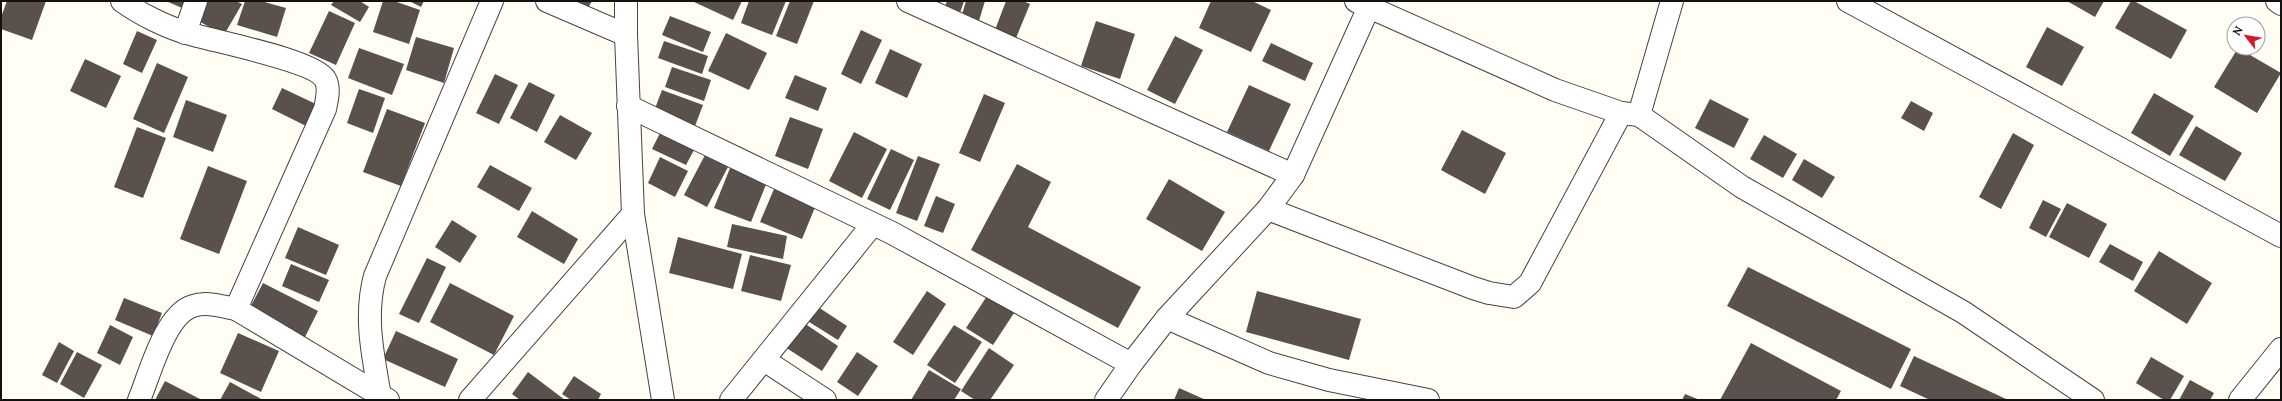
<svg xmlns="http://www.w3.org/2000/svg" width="2282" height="401" font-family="Lora,serif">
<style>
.building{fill:#5b514c}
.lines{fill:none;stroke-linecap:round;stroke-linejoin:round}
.minor-casing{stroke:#444;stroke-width:24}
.minor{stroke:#fff;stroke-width:22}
</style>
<rect width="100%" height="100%" fill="#fffdf4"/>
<g class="building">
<polygon points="7,1 46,1 32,40 1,29 1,17"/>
<polygon points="166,1 185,1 182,8"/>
<polygon points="206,1 236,1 242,4 224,35 195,19"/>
<polygon points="245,1 261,1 286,8 277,37 237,25"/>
<polygon points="334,1 360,1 369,7 360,22 331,5"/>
<polygon points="383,1 394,1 420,10 409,44 373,32"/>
<polygon points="409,1 424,1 421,7"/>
<polygon points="570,1 592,1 587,10"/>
<polygon points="695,1 742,1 733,20 694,2"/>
<polygon points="749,1 786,1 772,35 741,23"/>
<polygon points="790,1 814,1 797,44 776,36"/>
<polygon points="947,1 964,1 958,19 942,14"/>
<polygon points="966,1 985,1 978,24 961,18"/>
<polygon points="1006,1 1023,1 1030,4 1016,38 995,30"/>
<polygon points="1211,1 1252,1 1271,10 1251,52 1199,28"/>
<polygon points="2067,1 2104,1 2095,17"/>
<polygon points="2131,1 2134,1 2187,30 2171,59 2115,28"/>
<polygon points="329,11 355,23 336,65 309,53"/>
<polygon points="670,16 711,32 703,52 662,35"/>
<polygon points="1096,21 1135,34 1120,79 1081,66"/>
<polygon points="2047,27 2084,47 2062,86 2026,67"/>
<polygon points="861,30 882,40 861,84 841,74"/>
<polygon points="137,31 157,40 142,73 123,64"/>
<polygon points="726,33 767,53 749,90 708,71"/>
<polygon points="1175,36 1203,50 1175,104 1147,90"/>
<polygon points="416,37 454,48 444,83 406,70"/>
<polygon points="664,41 708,56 702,74 658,58"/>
<polygon points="1271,43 1313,63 1305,81 1262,61"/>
<polygon points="359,48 404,64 392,95 348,78"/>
<polygon points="2238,48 2281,73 2257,113 2214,87"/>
<polygon points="890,49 922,64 907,98 875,83"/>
<polygon points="85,59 121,76 106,108 70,91"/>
<polygon points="157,63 188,77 164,133 133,119"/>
<polygon points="672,67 711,80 704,101 665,87"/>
<polygon points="495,74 518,85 499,124 476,113"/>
<polygon points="795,75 827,88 818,111 785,98"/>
<polygon points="529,82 555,95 537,132 510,118"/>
<polygon points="1249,85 1291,104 1269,151 1227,132"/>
<polygon points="282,88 318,105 308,127 272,109"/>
<polygon points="359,89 385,98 373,133 347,123"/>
<polygon points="662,90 703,105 695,126 654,111"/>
<polygon points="2154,93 2194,116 2170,156 2131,133"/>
<polygon points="984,94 1005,103 980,162 959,153"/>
<polygon points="1710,99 1749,119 1734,148 1695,128"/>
<polygon points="186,100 227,115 213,152 173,137"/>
<polygon points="1911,101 1933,113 1924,131 1901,118"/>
<polygon points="387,109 425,123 401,186 363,172"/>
<polygon points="560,115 592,133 576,160 544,142"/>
<polygon points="790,117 823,129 808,169 775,156"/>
<polygon points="2196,126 2242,153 2225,181 2179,155"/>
<polygon points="137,127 166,138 143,198 114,187"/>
<polygon points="1462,130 1506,153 1485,194 1441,170"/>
<polygon points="854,132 887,149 862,198 829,181"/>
<polygon points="660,133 694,150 686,165 652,149"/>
<polygon points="2013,133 2034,145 2001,209 1979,197"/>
<polygon points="1764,135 1797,154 1783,178 1750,159"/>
<polygon points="891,149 914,160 890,210 867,199"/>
<polygon points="705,155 728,167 707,207 684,195"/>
<polygon points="918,156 940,164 917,221 896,213"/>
<polygon points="660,157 688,171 675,197 648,183"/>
<polygon points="1804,159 1835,177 1822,198 1792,180"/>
<polygon points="1017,164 1051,182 1028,227 1141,287 1118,328 971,250"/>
<polygon points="490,165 532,188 519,211 477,187"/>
<polygon points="208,166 247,181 219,254 180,239"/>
<polygon points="730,168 767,182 751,222 714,208"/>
<polygon points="1169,179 1225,212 1202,251 1146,219"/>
<polygon points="777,182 818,200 802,239 760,222"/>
<polygon points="936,196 955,204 943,233 924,226"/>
<polygon points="2043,200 2061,209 2046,237 2029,228"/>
<polygon points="2067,203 2107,224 2089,258 2049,237"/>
<polygon points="532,211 578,239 564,264 517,237"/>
<polygon points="452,220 477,236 460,263 435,247"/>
<polygon points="732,224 787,236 783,259 727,247"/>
<polygon points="298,227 339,245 326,275 285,258"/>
<polygon points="678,237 742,254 733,289 669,273"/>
<polygon points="2110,244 2143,262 2133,281 2099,262"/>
<polygon points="2159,251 2212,283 2187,324 2134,291"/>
<polygon points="750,255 791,265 781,301 741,291"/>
<polygon points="427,258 446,267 419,323 399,314"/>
<polygon points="291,264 329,280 319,302 282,286"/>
<polygon points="1748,267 1911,349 1891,389 1727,306"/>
<polygon points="263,283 318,311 302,343 246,315"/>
<polygon points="450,283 514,316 494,355 430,322"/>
<polygon points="927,291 946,304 913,355 893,342"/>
<polygon points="1257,291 1361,319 1349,360 1246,332"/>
<polygon points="987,296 1014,313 993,345 966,328"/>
<polygon points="124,298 162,313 153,336 115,320"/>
<polygon points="815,305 847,326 838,340 806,320"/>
<polygon points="801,321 838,346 822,371 785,347"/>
<polygon points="110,325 133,337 120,365 97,353"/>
<polygon points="954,325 982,342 955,383 927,365"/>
<polygon points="396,331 458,359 445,387 383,359"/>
<polygon points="238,333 279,351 261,392 220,373"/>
<polygon points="59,342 74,351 57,383 42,375"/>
<polygon points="1751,343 1841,391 1836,400 1720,400"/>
<polygon points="989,348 1014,365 990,400 975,400 961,391"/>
<polygon points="77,352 102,365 84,398 60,384"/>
<polygon points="857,352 878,366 858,396 837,382"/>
<polygon points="1914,356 2006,399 1930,400 1900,386"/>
<polygon points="2151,357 2184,376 2170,400 2164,400 2136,383"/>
<polygon points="929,370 961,389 954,400 911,400"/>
<polygon points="528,372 565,400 520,400 512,394"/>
<polygon points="574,376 601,394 598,400 571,400 562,394"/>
<polygon points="2190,380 2214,393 2210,400 2179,400"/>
<polygon points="165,381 202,400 155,400"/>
<polygon points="230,382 263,400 220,400"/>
<polygon points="1179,388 1206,400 1174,400"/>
<polygon points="1685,394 1700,400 1682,400"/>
</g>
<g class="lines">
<defs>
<g id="minor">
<path d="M122,1C140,14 166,27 187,33C212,41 314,60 325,79C330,87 327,100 325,109L236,309C223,307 207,301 193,306C165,314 150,374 139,400"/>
<polyline points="547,1 626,35"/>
<polyline points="626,1 626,35 633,214 663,400"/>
<polyline points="908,1 1293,175"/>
<polyline points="1371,1 1369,7 1555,90 1621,113 1639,115 1672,1"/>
<polyline points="1848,1 2281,236"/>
<polyline points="2277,1 2281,4"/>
<polyline points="185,33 196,1"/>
<polyline points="628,106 892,233 1131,364"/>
<polyline points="1639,115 1742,187 1963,312 2093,400"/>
<polyline points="1268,209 1473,288 1489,293 1514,297 1530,283 1621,113"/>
<polyline points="236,309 388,400"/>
<polyline points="1167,318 1269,363 1329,380 1428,400"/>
<polyline points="764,360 825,400"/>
<path d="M380,396C373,356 364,316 375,276L492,1"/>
<polyline points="470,400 633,214"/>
<polyline points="731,400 873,224"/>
<polyline points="1106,400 1131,364 1167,318 1268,209 1293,175 1369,7 1356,1"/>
<polyline points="2240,400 2281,349"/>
</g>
</defs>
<use href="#minor" class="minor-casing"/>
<use href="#minor" class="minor"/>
</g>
<rect width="2282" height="401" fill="none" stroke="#111111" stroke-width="4"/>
<g transform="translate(2246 36) rotate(301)"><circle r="19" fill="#ffffff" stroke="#a0a0a0"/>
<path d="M0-3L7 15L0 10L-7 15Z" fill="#d11826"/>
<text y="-6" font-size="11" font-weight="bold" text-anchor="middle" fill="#111111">N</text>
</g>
</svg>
